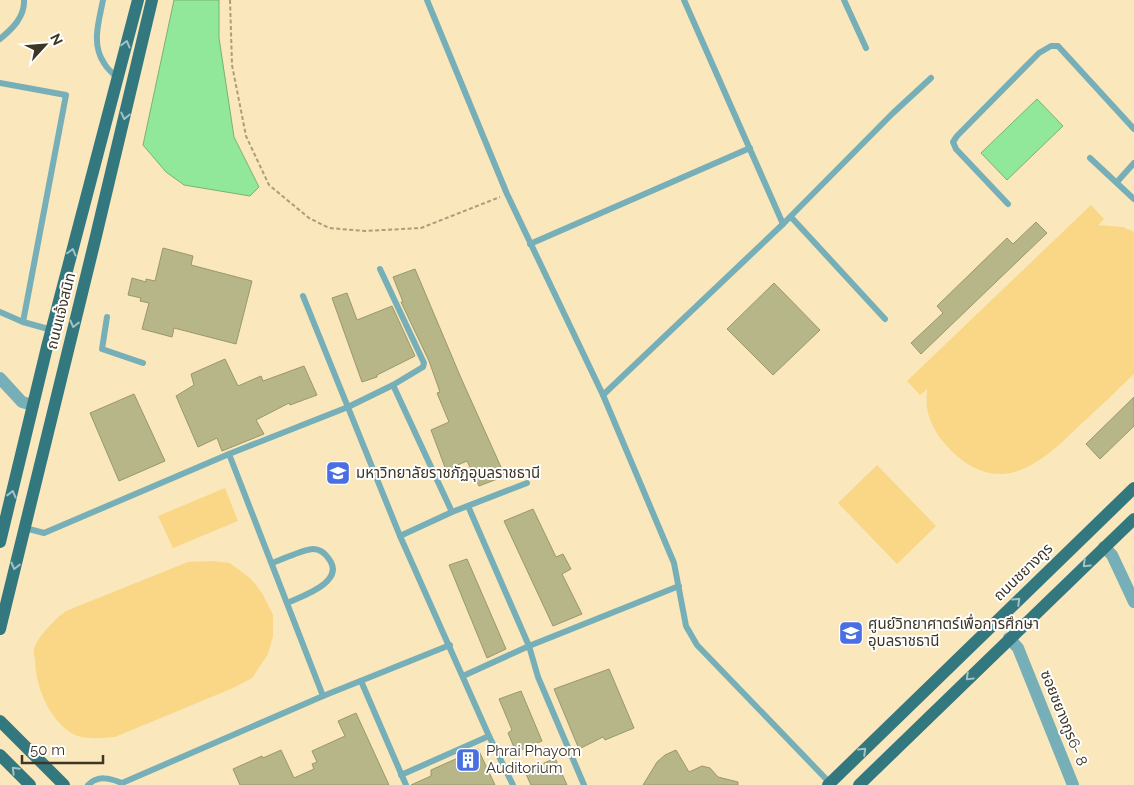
<svg xmlns="http://www.w3.org/2000/svg" width="1134" height="785" font-family="Raleway,'Noto Sans Thai',sans-serif">
<style>
.green{fill:#f9d786}
.water{fill:#91e79a;stroke:#78b277}
.building{fill:#b6b689;stroke:#99986c}
.lines{fill:none;stroke-linecap:round;stroke-linejoin:round}
.path{stroke:#ac9d7d;stroke-width:2;stroke-dasharray:4 2.5;stroke-linecap:butt}
.service{stroke:#76afb7;stroke-width:6}
.minor{stroke:#76afb7;stroke-width:12}
.tertiary{stroke:#76afb7;stroke-width:12}
.primary{stroke:#33777f;stroke-width:12}
.oneway{stroke:#a3c2c5}
.labels{text-anchor:middle;stroke-width:4;stroke-linejoin:round;paint-order:stroke}
.street-label{font-size:15px;fill:#3e3625;stroke:#fff}
.poi-label{font-size:15px;fill:#3e3625;stroke:#fff;text-anchor:start}
</style>
<rect width="100%" height="100%" fill="#fae7bb"/>
<g class="green">
<path d="M1091,205L1104,219L1098,225L1123,227L1134,232V374C1116,391 1099,408 1081,424C1046,458 1006,498 957,456C943,444 930,427 927,408C926,402 927,395 927,389L920,395L907,381Z"/>
<polygon points="877,465 936,526 897,564 838,503"/>
<polygon points="225,488 238,521 173,548 158,516"/>
<path d="M212,561L230,563L251,579L262,593L273,615V636L268,654L252,678L233,688L115,737C102,738 84,740 73,734C49,720 36,687 35,661C35,658 33,652 34,649C37,637 56,618 66,611L188,562Z"/>
</g>
<g class="water">
<polygon points="174,0 219,0 219,38 234,137 259,187 250,196 184,185 166,172 143,145"/>
<polygon points="1037,99 1063,126 1007,180 981,153"/>
</g>
<g class="building">
<polygon points="1036,222 1047,233 921,354 911,343 943,313 937,306 1007,238 1013,244"/>
<polygon points="163,248 193,256 191,265 252,281 236,344 174,328 172,337 142,329 149,303 140,301 141,298 128,295 132,278 146,282 146,279 155,281"/>
<polygon points="415,269 461,378 505,476 479,486 467,461 446,470 431,430 449,422 437,393 440,392 429,361 401,302 403,302 393,277"/>
<polygon points="774,283 820,330 773,375 727,329"/>
<polygon points="347,293 357,320 392,306 415,356 377,375 377,377 362,382 332,298"/>
<polygon points="225,359 238,386 261,376 263,381 304,366 317,395 290,405 289,403 256,420 264,434 222,451 217,438 198,447 176,396 194,385 191,374"/>
<polygon points="134,394 165,461 119,481 90,413"/>
<polygon points="1134,397 1134,426 1100,459 1086,444"/>
<polygon points="533,509 556,557 563,554 571,569 562,574 582,614 553,626 504,521"/>
<polygon points="467,559 506,649 487,658 449,565"/>
<polygon points="609,669 634,728 605,740 603,737 579,749 554,689"/>
<polygon points="521,691 542,741 516,752 508,733 512,730 499,699"/>
<polygon points="356,713 389,785 240,785 233,769 262,756 263,758 281,750 294,778 314,769 312,764 317,762 312,751 345,736 338,721"/>
<polygon points="478,749 495,785 411,785 431,776 431,770"/>
<polygon points="676,750 689,772 702,766 710,768 718,777 738,782 738,785 643,785 657,762 665,755"/>
<polygon points="555,758 567,785 531,785 525,772"/>
</g>
<g class="lines">
<polyline class="path" points="230,0 232,65 246,136 269,185 309,218 329,228 365,231 421,228 500,197"/>
<g class="service">
<path d="M103,0C99,21 91,44 104,63C107,69 113,73 117,78"/>
<polyline points="427,0 507,194 603,395 674,563 686,626 697,645 830,783"/>
<polyline points="684,0 783,224"/>
<polyline points="844,0 866,48"/>
<path d="M0,39C12,29 25,17 24,0"/>
<polyline points="0,83 66,95 23,322"/>
<polyline points="1090,158 1134,199"/>
<polyline points="1117,182 1134,163"/>
<polyline points="1008,204 956,149 953,142 957,136 1039,53 1051,46 1058,46 1134,129"/>
<polyline points="791,217 885,319"/>
<polyline points="530,244 750,148"/>
<polyline points="380,269 424,363 423,367 393,385"/>
<polyline points="303,296 400,536 489,736 513,785"/>
<polyline points="0,312 23,322 52,330"/>
<polyline points="107,317 102,349 143,363"/>
<polyline points="603,395 783,224 893,113 931,78"/>
<polyline points="229,454 323,696"/>
<polyline points="468,506 529,646 538,677 584,785"/>
<polyline points="25,528 44,533 229,454 348,407 393,385 452,512"/>
<polyline points="400,536 452,512 527,483"/>
<path d="M272,563C280,560 305,549 313,549C320,549 325,553 329,559C346,582 302,596 287,603"/>
<polyline points="463,676 529,646 679,586"/>
<polyline points="361,681 406,785"/>
<polyline points="401,775 489,736"/>
<path d="M88,785C98,775 109,778 122,783"/>
<polyline points="121,785 122,783 323,696 450,645"/>
</g>
<g class="minor">
<polyline points="1104,547 1112,555 1134,602"/>
<polyline points="1009,638 1018,648 1073,785"/>
</g>
<polyline class="tertiary" points="0,378 22,402 33,405"/>
<g class="primary">
<polyline points="0,542 47,347 138,0"/>
<polyline points="0,629 96,236 152,0"/>
<polyline points="0,721 64,785"/>
<polyline points="0,755 30,785"/>
<polyline points="828,785 1134,488"/>
<polyline points="859,785 1134,519"/>
</g>
</g>
<defs><path id="oneway-chevron" d="M-2-3.5L2.5 0L-2 3.5" fill="none" stroke-width="1.6" stroke-linecap="round" stroke-linejoin="round" transform="scale(1.25)"/></defs>
<g class="oneway">
<use href="#oneway-chevron" transform="translate(126 44) rotate(-75)"/>
<use href="#oneway-chevron" transform="translate(125 116) rotate(103)"/>
<use href="#oneway-chevron" transform="translate(72 252) rotate(-75)"/>
<use href="#oneway-chevron" transform="translate(74 324) rotate(104)"/>
<use href="#oneway-chevron" transform="translate(12 494) rotate(-76)"/>
<use href="#oneway-chevron" transform="translate(1086 564) rotate(136)"/>
<use href="#oneway-chevron" transform="translate(15 566) rotate(104)"/>
<use href="#oneway-chevron" transform="translate(1017 601) rotate(-44)"/>
<use href="#oneway-chevron" transform="translate(969 677) rotate(136)"/>
<use href="#oneway-chevron" transform="translate(863 751) rotate(-44)"/>
<use href="#oneway-chevron" transform="translate(15 770) rotate(-135)"/>
</g>
<defs>
<symbol id="university-square" viewBox="-11 -11 22 22"><rect x="-9" y="-9" width="18" height="18" rx="4" fill="#496fe2" stroke="#fff"/><path d="M0-5L7-2L0 1L-7-2ZM-4 1L0 2.5L4 1V4Q0 6-4 4Z" fill="#fff"/></symbol>
<symbol id="school-square" viewBox="-11 -11 22 22"><rect x="-9" y="-9" width="18" height="18" rx="4" fill="#496fe2" stroke="#fff"/><path d="M0-5L7-2L0 1L-7-2ZM-4 1L0 2.5L4 1V4Q0 6-4 4Z" fill="#fff"/></symbol>
<symbol id="building-square" viewBox="-11 -11 22 22"><rect x="-9" y="-9" width="18" height="18" rx="4" fill="#496fe2" stroke="#fff"/><path d="M-4-6H4V6H1V3H-1V6H-4ZM-2.5-4.3h1.7v1.8h-1.7ZM.8-4.3h1.7v1.8H.8ZM-2.5-1h1.7V.8h-1.7ZM.8-1h1.7V.8H.8Z" fill="#fff"/></symbol>
</defs>
<g fill-rule="evenodd">
<use href="#university-square" x="324" y="459" width="28" height="28"/>
<use href="#school-square" x="837" y="619" width="28" height="28"/>
<use href="#building-square" x="454" y="746" width="28" height="28"/>
</g>
<g class="labels">
<g class="street-label">
<text transform="translate(61 311) rotate(-76)" y="5">ถนนแจ้งสนิท</text>
<text transform="translate(1023 572) rotate(-44)" y="5">ถนนชยางกูร</text>
<text transform="translate(1064 718) rotate(68)" y="5">ซอยชยางกูร6- 8</text>
</g>
<g class="poi-label">
<text x="356" y="478">มหาวิทยาลัยราชภัฏอุบลราชธานี</text>
<text x="868" y="629">ศูนย์วิทยาศาตร์เพื่อการศึกษา<tspan x="868" dy="17">อุบลราชธานี</tspan></text>
<text x="486" y="756">Phrai Phayom<tspan x="486" dy="17">Auditorium</tspan></text>
</g>
</g>
<g transform="translate(45 45) rotate(64)" stroke="#ffffff" stroke-width="4" paint-order="stroke">
<path d="M0-4L9 19L0 12L-9 19Z" fill="#3e3625"/>
<text y="-8" font-size="14" font-weight="bold" text-anchor="middle" fill="#3e3625">N</text>
</g>
<path d="M22 755v8h81v-8" fill="none" stroke="#3e3625" stroke-width="2.5"/>
<text x="30" y="755" font-size="15" fill="#3e3625" stroke="#ffffff" stroke-width="4" paint-order="stroke">50 m</text>
</svg>
